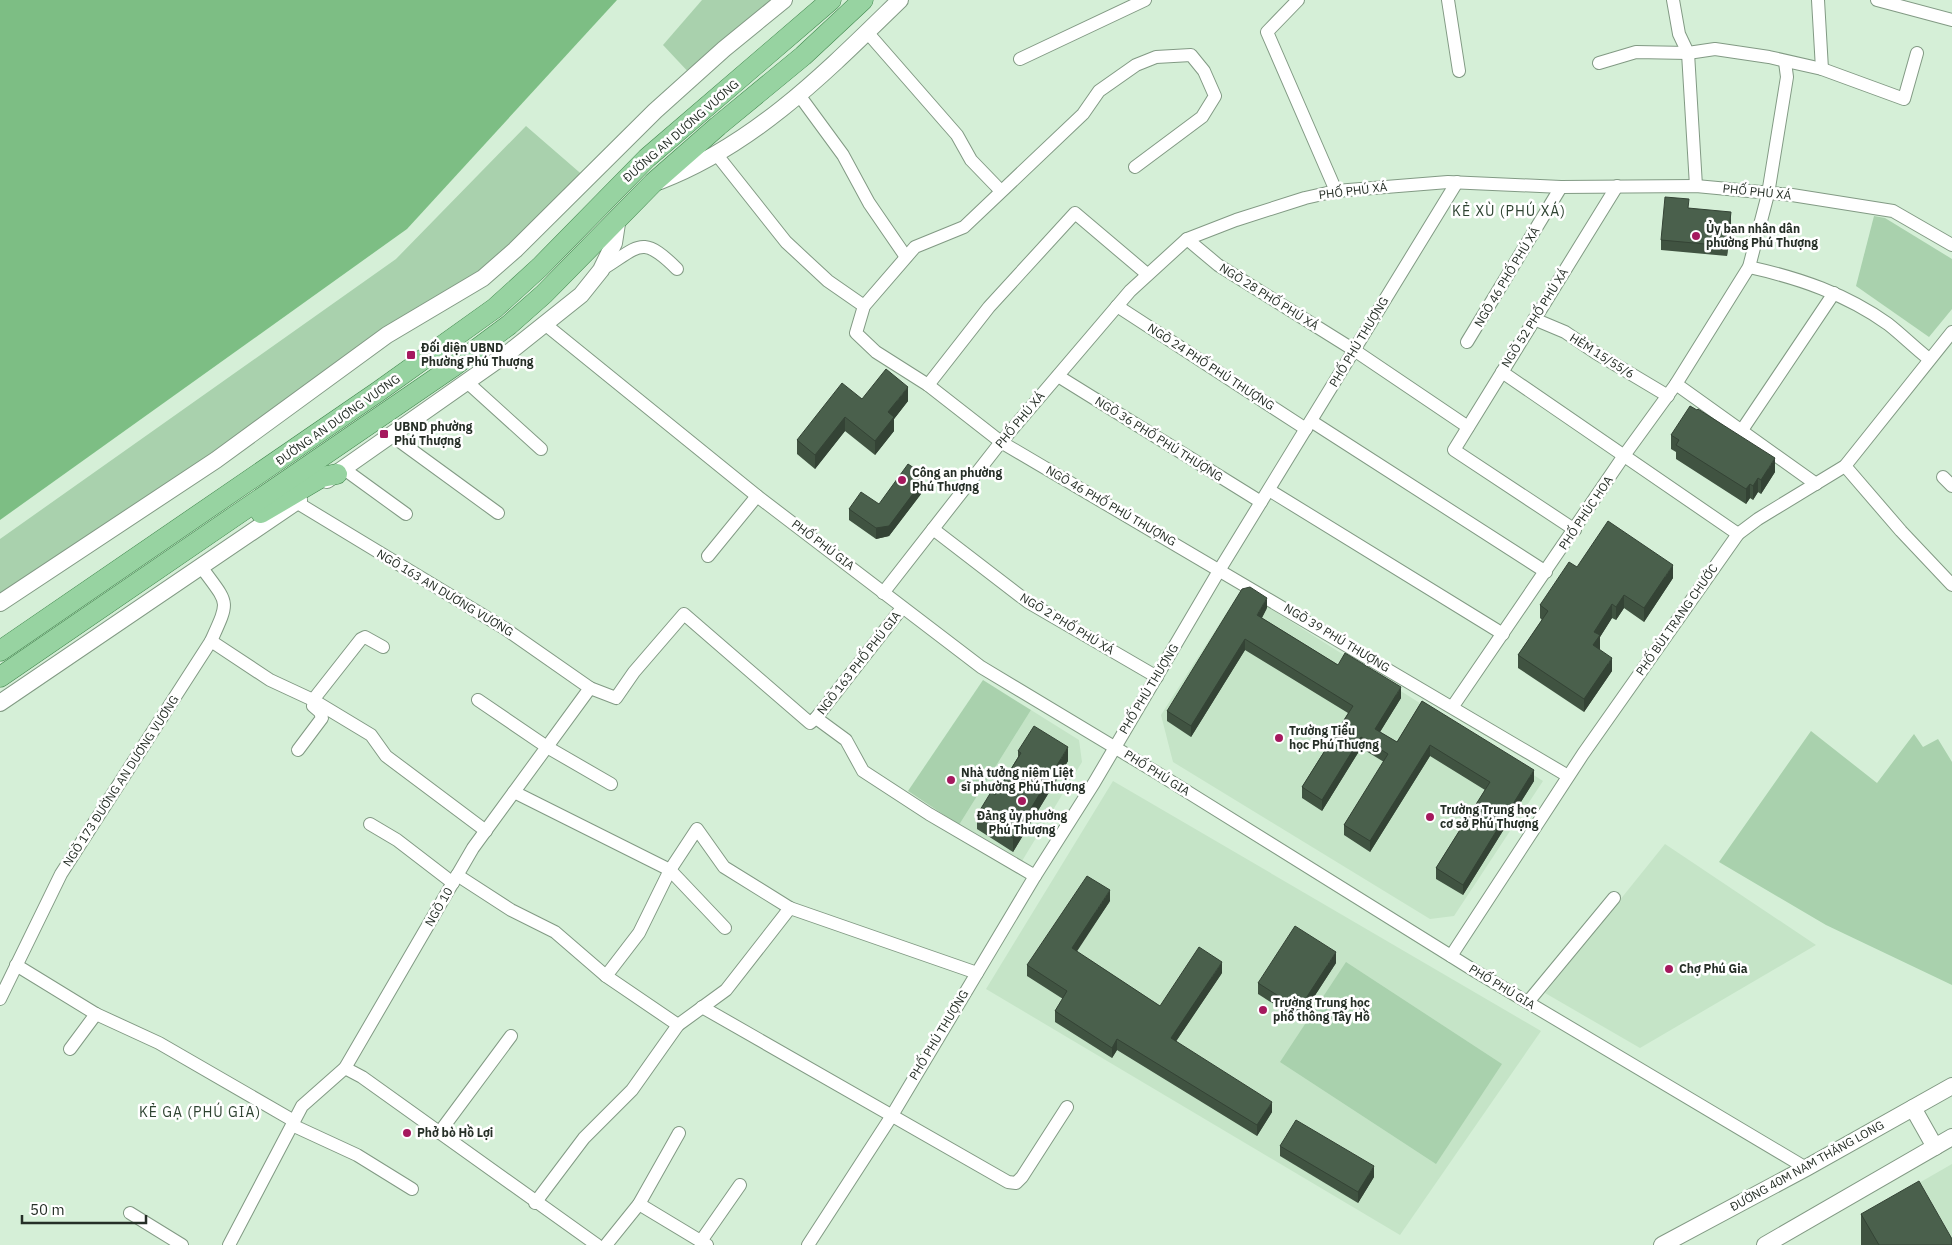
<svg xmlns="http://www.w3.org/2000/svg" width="1952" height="1245" font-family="'IBM Plex Sans',sans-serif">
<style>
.built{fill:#c5e4c7}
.green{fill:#a9d1ad}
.water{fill:#7dbe84}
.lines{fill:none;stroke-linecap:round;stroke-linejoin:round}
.minor-casing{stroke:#829a84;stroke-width:14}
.tertiary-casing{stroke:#829a84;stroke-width:18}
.primary-casing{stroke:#42874e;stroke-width:21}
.minor{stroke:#fff;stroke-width:12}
.tertiary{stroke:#fff;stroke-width:16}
.primary{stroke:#97d3a1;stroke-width:20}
.wall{fill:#405341}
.shaded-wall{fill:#344335}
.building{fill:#4a604c;stroke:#344335}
.poi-dot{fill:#a5195e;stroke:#fff;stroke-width:2}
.labels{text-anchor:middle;stroke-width:5;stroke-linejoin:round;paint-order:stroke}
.street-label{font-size:12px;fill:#262f27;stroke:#fff}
.poi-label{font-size:12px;font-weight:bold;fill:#262f27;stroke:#fff;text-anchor:start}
.neighbourhood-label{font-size:14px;letter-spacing:1px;fill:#2e4331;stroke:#fff}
</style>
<rect width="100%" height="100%" fill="#d5efd7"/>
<g class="built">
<polygon points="1241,590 1543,781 1454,916 1430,919 1173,762 1161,715"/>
<polygon points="1031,710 1079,740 1082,762 1022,861 959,825"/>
<polygon points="1113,781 1541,1031 1400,1235 986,989"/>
<polygon points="1665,844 1816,945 1640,1048 1545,993"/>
<polygon points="1952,1164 1952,1245 1905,1191"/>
</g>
<g class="green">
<polygon points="702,0 784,0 693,77 663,45"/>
<polygon points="526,126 586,178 483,278 0,603 0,539 396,259"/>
<polygon points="1874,216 1885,218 1952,259 1952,309 1929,337 1856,286"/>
<polygon points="983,680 1031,710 959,825 908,791"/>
<polygon points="1811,731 1877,783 1914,734 1923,747 1938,739 1952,762 1952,985 1826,925 1719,862"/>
<polygon points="1346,962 1502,1064 1436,1164 1280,1062"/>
</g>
<polygon class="water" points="0,0 617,0 407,229 0,520"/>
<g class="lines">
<defs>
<g id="minor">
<polyline points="1298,0 1267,32 1336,191"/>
<polyline points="1448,0 1459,71"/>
<polyline points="1673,0 1679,34 1688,53 1696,186"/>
<polyline points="1818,0 1822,69"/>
<polyline points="1877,0 1952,20"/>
<polyline points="867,32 957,135 971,160 1000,190"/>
<polyline points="1020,59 1145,0"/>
<polyline points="1599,63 1636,52 1688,53 1715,49 1769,57 1822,69 1904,99 1917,53"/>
<polyline points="799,95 843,155 869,203 906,257"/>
<polyline points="717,155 786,242 828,281 864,306"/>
<polyline points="1135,167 1202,117 1215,96 1204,71 1191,55 1156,57 1136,65 1099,91 1083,114 964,227 915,247 864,306 856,333 876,352 928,385 1001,442 1568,776"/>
<polyline points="1187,239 1218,265 1354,350 1468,427"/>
<path d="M1749,267C1799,278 1846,294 1888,324C1902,335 1915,348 1929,359"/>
<path d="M601,270C639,247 641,233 677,269"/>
<polyline points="1117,306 1306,429"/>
<polyline points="1534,319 1565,332 1596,353 1668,396"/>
<polyline points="546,325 757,496 981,667 1154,771 1475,971 1806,1168"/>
<polyline points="1467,342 1561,187"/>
<polyline points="1502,372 1738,534"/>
<polyline points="1058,376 1261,502"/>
<polyline points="467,382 541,449"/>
<polyline points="1676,384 1816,484"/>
<polyline points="928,385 989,307 1075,213 1147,274"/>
<polyline points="1311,421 1546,572"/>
<polyline points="1742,430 1834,293"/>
<polyline points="391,435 498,513"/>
<polyline points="1845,466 1901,531 1952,585"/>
<polyline points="344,469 406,514"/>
<polyline points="1943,477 1952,486"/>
<polyline points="1269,490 1503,634"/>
<polyline points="296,502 504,628 590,688 616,698 634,672 684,614 810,723 816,718 902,608"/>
<polyline points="933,529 1028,602 1157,677"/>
<polyline points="1575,530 1454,450 1617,186"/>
<polyline points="708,556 757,496"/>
<polyline points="883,593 997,447 1130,291 1187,239 1236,220 1305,198 1336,191 1448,182 1561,187 1696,186 1792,195 1893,211 1952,245"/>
<polyline points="211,641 270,680 313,700 371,735 386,756 486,831"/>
<polyline points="313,700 361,639 365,637 383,647"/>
<polyline points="478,700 547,747 611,784"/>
<polyline points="1453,706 1623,457 1676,384 1749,267 1768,194 1787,77 1785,62"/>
<polyline points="816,718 846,740 863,771 929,814 1035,876"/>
<polyline points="298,750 322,718 320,712 313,706 314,703"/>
<polyline points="514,792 670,870 697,829 724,867 790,908 977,973"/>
<polyline points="370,824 397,840 453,883"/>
<polyline points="457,875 511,910 555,932 606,976 678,1025"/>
<polyline points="1451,956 1583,754 1738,534 1758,519 1845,466 1952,332"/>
<polyline points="16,965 96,1014 159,1043 294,1121"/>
<polyline points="606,976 639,933 670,870 725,928"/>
<path d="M0,999L61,874L211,641C230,599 229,605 202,568"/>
<polyline points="1528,1002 1614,898"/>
<polyline points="702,1007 1008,1182 1016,1183 1022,1177 1067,1107"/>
<polyline points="70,1049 96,1014"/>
<polyline points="345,1068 362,1077 597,1245"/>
<polyline points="292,1125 357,1155 412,1189"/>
<polyline points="439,1133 511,1036"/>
<polyline points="535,1203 584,1138 632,1090 678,1025 726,990 790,908"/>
<polyline points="639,1204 707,1245"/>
<polyline points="130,1213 182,1245"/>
<polyline points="701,1241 740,1185"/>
<polyline points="229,1245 302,1106 345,1068 473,848 590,688"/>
<polyline points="606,1245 639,1204 679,1133"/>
<polyline points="808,1245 891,1117 1035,876 1094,783 1220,569 1457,182"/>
</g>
<g id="tertiary">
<path d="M660,181C756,144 828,70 900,0"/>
<polyline points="327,480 512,350 581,295 601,270 614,243 618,217"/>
<polyline points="0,603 216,460 387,335 483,278 515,250 655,111 724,49 784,0"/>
<polyline points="0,703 299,500"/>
<polyline points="1913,1108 1935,1147"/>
<polyline points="1662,1245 1806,1168 1952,1086"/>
<polyline points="1765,1245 1952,1137"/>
</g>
<g id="primary">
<polyline points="261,513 322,477 337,474"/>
<polyline points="0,651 379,391 495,308 540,267 647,158 831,0"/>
<polyline points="0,677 454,366 509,325 544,294 653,183 718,126 803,56 863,0"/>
</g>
</defs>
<use href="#minor" class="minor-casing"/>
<use href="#tertiary" class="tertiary-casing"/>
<use href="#primary" class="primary-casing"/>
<use href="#minor" class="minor"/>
<use href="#tertiary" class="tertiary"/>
<use href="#primary" class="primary"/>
</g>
<g class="wall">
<polygon points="1689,208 1731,222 1727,256 1661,250 1661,240"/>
<polygon points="862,399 908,401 894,419 894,431 875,455 845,431 815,469 797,454 797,440"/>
<polygon points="1671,435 1775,472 1761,494 1758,492 1753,500 1750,498 1746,504 1676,459 1676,452 1671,449"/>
<polygon points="921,494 889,536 876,539 849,520 849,509 879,504"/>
<polygon points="1577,567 1673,578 1644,622 1624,608 1616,620 1612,618 1600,637 1599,649 1612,671 1584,712 1518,668 1518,655 1542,620 1540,618 1540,605"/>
<polygon points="1267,608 1262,618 1338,665 1401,698 1380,732 1397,742 1422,701 1534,781 1463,895 1436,879 1436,868 1485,790 1430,756 1370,852 1344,835 1344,825 1384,762 1361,748 1322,811 1302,798 1302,787 1348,713 1245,650 1191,737 1167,721 1167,711"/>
<polygon points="1018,751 1068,761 1013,852 977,829 977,815 995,795 1018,757"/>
<polygon points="1110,901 1076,951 1160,1006 1222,973 1176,1041 1272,1112 1257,1136 1117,1050 1112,1058 1055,1022 1055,1011 1063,999 1027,976 1027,965"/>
<polygon points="1336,963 1299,1020 1258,994 1258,983"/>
<polygon points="1280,1146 1374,1177 1358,1203 1280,1156"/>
<polygon points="1861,1214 1952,1245 1861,1245"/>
</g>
<g class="shaded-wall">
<polygon points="1731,212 1731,222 1727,256 1727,246"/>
<polygon points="908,387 908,401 894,419 894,431 875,455 875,441 888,412"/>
<polygon points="845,417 845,431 815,469 815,455"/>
<polygon points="1775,458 1775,472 1761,494 1761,480"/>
<polygon points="1758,478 1758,492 1753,500 1753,486"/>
<polygon points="921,483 921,494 889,536 876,539 876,528"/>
<polygon points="1750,484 1750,498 1746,504 1746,489"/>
<polygon points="1673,565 1673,578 1644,622 1644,608"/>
<polygon points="1624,595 1624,608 1616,620 1616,607"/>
<polygon points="1267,598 1267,608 1257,626 1257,615"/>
<polygon points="1612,604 1612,618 1600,637 1600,649 1593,658 1594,632"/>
<polygon points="1245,639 1245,650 1191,737 1191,726"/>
<polygon points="1612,658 1612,671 1584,712 1584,699"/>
<polygon points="1401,687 1401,698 1375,740 1375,729"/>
<polygon points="1361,737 1361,748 1322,811 1322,800"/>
<polygon points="1430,745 1430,756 1370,852 1370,841"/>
<polygon points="1068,747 1068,761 1013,852 1013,838"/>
<polygon points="1534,770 1534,781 1463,895 1463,885"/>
<polygon points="1110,890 1110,901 1072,959 1072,948"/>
<polygon points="1336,952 1336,963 1299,1020 1299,1009"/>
<polygon points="1222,962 1222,973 1171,1049 1171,1038"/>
<polygon points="1117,1039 1117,1050 1112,1058 1112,1048"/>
<polygon points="1272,1102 1272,1112 1257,1136 1257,1125"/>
<polygon points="1374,1166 1374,1177 1358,1203 1358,1192"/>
</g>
<g class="building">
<polygon points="1665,197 1689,199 1688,208 1731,212 1727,246 1661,240"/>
<polygon points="886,369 908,387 888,412 894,417 875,441 845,417 815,455 797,440 842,383 862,399"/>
<polygon points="1690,406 1697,410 1698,409 1775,458 1761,480 1758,478 1753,486 1750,484 1746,489 1676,445 1679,440 1671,435"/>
<polygon points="908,464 917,470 921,483 889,526 876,528 849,509 861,492 879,504"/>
<polygon points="1608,521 1673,565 1644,608 1624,595 1616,607 1612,604 1594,632 1600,635 1593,645 1612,658 1584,699 1518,655 1548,611 1540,605 1569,562 1577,567"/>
<polygon points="1250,587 1267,598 1257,615 1338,665 1345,653 1401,687 1375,729 1397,742 1422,701 1534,770 1463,885 1436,868 1490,782 1430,745 1370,841 1344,825 1388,754 1361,737 1322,800 1302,787 1353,706 1245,639 1191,726 1167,711 1242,589"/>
<polygon points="1034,726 1068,747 1013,838 977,815 991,792 995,795 1021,753 1018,751"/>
<polygon points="1087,876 1110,890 1072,948 1160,1006 1199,947 1222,962 1171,1038 1272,1102 1257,1125 1117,1039 1112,1048 1055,1011 1067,991 1027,965"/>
<polygon points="1295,926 1336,952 1299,1009 1258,983"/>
<polygon points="1296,1120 1374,1166 1358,1192 1280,1146"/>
<polygon points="1919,1181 1952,1239 1952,1245 1879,1245 1861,1214"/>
</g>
<g class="poi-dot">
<circle cx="1696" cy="236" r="5"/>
<rect x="406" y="350" width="10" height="10" rx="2.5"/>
<rect x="379" y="429" width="10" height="10" rx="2.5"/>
<circle cx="902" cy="480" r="5"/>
<circle cx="1279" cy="738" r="5"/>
<circle cx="951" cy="780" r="5"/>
<circle cx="1022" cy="801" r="5"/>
<circle cx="1430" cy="817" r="5"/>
<circle cx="1669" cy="969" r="5"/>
<circle cx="1263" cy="1010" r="5"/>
<circle cx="407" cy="1133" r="5"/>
</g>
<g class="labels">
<g class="street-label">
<text transform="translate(681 131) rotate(-41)" y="4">ĐƯỜNG AN DƯƠNG VƯƠNG</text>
<text transform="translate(1353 191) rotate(-7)" y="4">PHỐ PHÚ XÁ</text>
<text transform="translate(1757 192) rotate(6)" y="4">PHỐ PHÚ XÁ</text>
<text transform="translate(1507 277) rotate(-59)" y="4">NGÕ 46 PHỐ PHÚ XÁ</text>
<text transform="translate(1269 297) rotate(32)" y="4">NGÕ 28 PHỐ PHÚ XÁ</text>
<text transform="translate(1535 318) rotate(-58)" y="4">NGÕ 52 PHỐ PHÚ XÁ</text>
<text transform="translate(1359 342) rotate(-59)" y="4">PHỐ PHÚ THƯỢNG</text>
<text transform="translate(1602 356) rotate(32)" y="4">HẺM 15/55/6</text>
<text transform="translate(1211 367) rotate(33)" y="4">NGÕ 24 PHỐ PHÚ THƯỢNG</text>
<text transform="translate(338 420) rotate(-35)" y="4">ĐƯỜNG AN DƯƠNG VƯƠNG</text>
<text transform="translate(1020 420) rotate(-50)" y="4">PHỐ PHÚ XÁ</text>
<text transform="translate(1159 439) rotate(32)" y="4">NGÕ 36 PHỐ PHÚ THƯỢNG</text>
<text transform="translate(1111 506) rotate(30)" y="4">NGÕ 46 PHỐ PHÚ THƯỢNG</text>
<text transform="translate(1586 513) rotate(-56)" y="4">PHỐ PHÚC HOA</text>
<text transform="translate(823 545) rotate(37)" y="4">PHỐ PHÚ GIA</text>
<text transform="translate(445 593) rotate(31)" y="4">NGÕ 163 AN DƯƠNG VƯƠNG</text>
<text transform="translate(1677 620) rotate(-55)" y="4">PHỐ BÙI TRANG CHƯỚC</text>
<text transform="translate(1067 624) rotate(31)" y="4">NGÕ 2 PHỐ PHÚ XÁ</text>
<text transform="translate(1337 638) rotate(31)" y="4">NGÕ 39 PHÚ THƯỢNG</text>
<text transform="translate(859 663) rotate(-52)" y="4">NGÕ 163 PHỐ PHÚ GIA</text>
<text transform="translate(1149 689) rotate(-59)" y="4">PHỐ PHÚ THƯỢNG</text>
<text transform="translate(1157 773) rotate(32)" y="4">PHỐ PHÚ GIA</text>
<text transform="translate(121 781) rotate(-57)" y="4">NGÕ 173 ĐƯỜNG AN DƯƠNG VƯƠNG</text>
<text transform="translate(439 907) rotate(-60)" y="4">NGÕ 10</text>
<text transform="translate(1502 987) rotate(31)" y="4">PHỐ PHÚ GIA</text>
<text transform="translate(939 1035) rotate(-59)" y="4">PHỐ PHÚ THƯỢNG</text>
<text transform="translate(1807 1166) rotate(-29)" y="4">ĐƯỜNG 40M NAM THĂNG LONG</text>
</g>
<g class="poi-label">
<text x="1706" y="233">Ủy ban nhân dân<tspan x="1706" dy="14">phường Phú Thượng</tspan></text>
<text x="421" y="352">Đối diện UBND<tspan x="421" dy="14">Phường Phú Thượng</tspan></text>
<text x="394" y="431">UBND phường<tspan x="394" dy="14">Phú Thượng</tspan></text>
<text x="912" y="477">Công an phường<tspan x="912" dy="14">Phú Thượng</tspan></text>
<text x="1289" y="735">Trường Tiểu<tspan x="1289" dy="14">học Phú Thượng</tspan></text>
<text x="961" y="777">Nhà tưởng niệm Liệt<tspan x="961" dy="14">sĩ phường Phú Thượng</tspan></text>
<text x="1440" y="814">Trường Trung học<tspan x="1440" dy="14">cơ sở Phú Thượng</tspan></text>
<text x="1022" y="820" text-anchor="middle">Đảng ủy phường<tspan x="1022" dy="14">Phú Thượng</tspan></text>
<text x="1679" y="973">Chợ Phú Gia</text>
<text x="1273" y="1007">Trường Trung học<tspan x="1273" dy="14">phổ thông Tây Hồ</tspan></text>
<text x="417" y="1137">Phở bò Hồ Lợi</text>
</g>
<g class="neighbourhood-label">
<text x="1509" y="216">KẺ XÙ (PHÚ XÁ)</text>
<text x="200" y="1117">KẺ GẠ (PHÚ GIA)</text>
</g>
</g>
<path d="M22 1215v8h124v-8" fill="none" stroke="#262f27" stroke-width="2.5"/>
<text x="30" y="1215" font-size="15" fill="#262f27" stroke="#ffffff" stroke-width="4" paint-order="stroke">50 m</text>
</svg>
